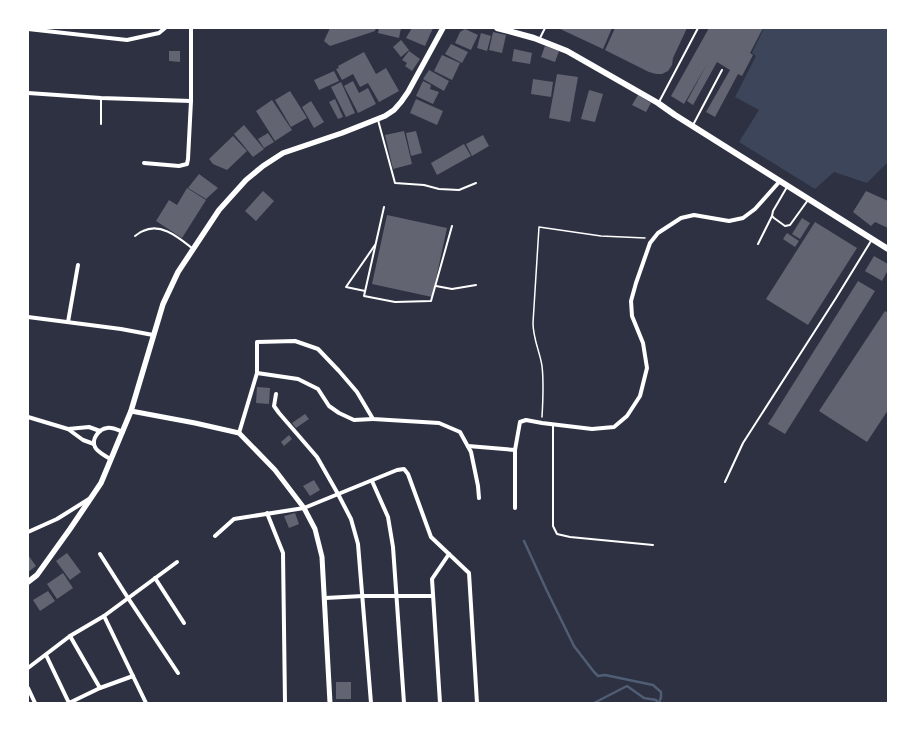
<svg xmlns="http://www.w3.org/2000/svg" width="916" height="731" font-family="'Fira Sans',sans-serif">
<style>
.green{fill:#3c4559}
.lines{fill:none;stroke-linecap:round;stroke-linejoin:round}
.stream{stroke:#4f5d75;stroke-width:2.5}
.building{fill:#626471}
.path{stroke:#fff;stroke-width:1.5}
.service{stroke:#fff;stroke-width:2}
.minor{stroke:#fff;stroke-width:4}
.tertiary{stroke:#fff;stroke-width:5}
.secondary{stroke:#fff;stroke-width:5.5}
.primary{stroke:#fff;stroke-width:6}
</style>
<rect width="100%" height="100%" fill="#2d3142"/>
<polygon class="green" points="764,28 888,28 888,162 867,183 834,172 815,189 739,142 759,110 735,97 756,56 752,53"/>
<g class="lines">
<g class="stream">
<polyline points="524,541 547,591 574,646 594,672 598,676 605,675 653,685 661,692 661,697 659,703"/>
<polyline points="594,703 627,686 644,698 656,700 658,703"/>
</g>
</g>
<g class="building">
<polygon points="330,28 376,28 375,31 330,46 324,41"/>
<polygon points="379,28 401,28 399,38 378,33"/>
<polygon points="412,28 433,28 425,46 406,38"/>
<polygon points="558,28 612,28 603,49"/>
<polygon points="615,28 687,28 673,58 672,65 668,71 662,74 656,74 649,72 605,50"/>
<polygon points="709,28 763,28 750,53 753,55 742,76 738,74 715,117 706,112 730,70 717,62 693,105 687,101 707,64 684,104 671,96"/>
<polygon points="465,29 478,35 471,50 455,43 460,32"/>
<polygon points="493,32 506,35 502,53 489,50"/>
<polygon points="481,33 491,36 487,51 477,48"/>
<polygon points="401,40 409,50 401,57 393,47"/>
<polygon points="451,44 468,52 462,63 445,54"/>
<polygon points="545,46 559,51 555,62 541,57"/>
<polygon points="514,49 532,53 530,64 512,61"/>
<polygon points="169,51 180,51 180,62 169,61"/>
<polygon points="409,51 420,59 412,71 405,66 407,63 402,60"/>
<polygon points="364,52 376,74 386,68 399,91 379,102 368,83 360,87 353,74 342,80 336,69 339,68 338,66"/>
<polygon points="442,55 460,63 452,80 434,71"/>
<polygon points="429,70 449,81 444,91 423,79"/>
<polygon points="334,71 339,81 319,90 314,80"/>
<polygon points="557,74 578,77 570,122 549,118"/>
<polygon points="533,79 553,82 551,97 531,94"/>
<polygon points="353,81 359,93 368,88 376,104 358,113 344,86"/>
<polygon points="423,81 431,85 430,89 439,92 433,104 416,96"/>
<polygon points="341,82 355,113 346,117 331,87"/>
<polygon points="589,90 603,94 595,122 581,119"/>
<polygon points="290,91 307,118 291,127 275,100"/>
<polygon points="638,95 651,103 646,112 632,105"/>
<polygon points="335,99 343,117 338,119 329,102"/>
<polygon points="416,99 443,111 437,125 410,113"/>
<polygon points="272,100 292,130 275,141 256,111"/>
<polygon points="311,101 324,122 314,128 302,107"/>
<polygon points="244,125 264,149 253,157 234,134"/>
<polygon points="404,131 412,164 393,169 385,135"/>
<polygon points="416,131 422,153 411,156 406,133"/>
<polygon points="268,133 274,142 264,148 258,139"/>
<polygon points="483,135 489,146 472,156 466,144"/>
<polygon points="233,136 247,151 227,170 213,164 209,159"/>
<polygon points="464,144 471,156 437,175 431,163"/>
<polygon points="199,174 218,188 206,199 188,188"/>
<polygon points="187,188 206,200 182,238 156,221 169,200 177,205"/>
<polygon points="263,191 274,201 256,221 245,211"/>
<polygon points="866,191 888,201 888,228 875,222 871,226 853,212"/>
<polygon points="387,215 447,228 432,297 372,284"/>
<polygon points="802,218 810,223 800,239 792,234"/>
<polygon points="815,222 857,248 808,325 766,299"/>
<polygon points="787,233 799,241 795,247 783,239"/>
<polygon points="874,256 888,264 888,270 882,281 865,271"/>
<polygon points="858,281 875,291 785,434 768,424"/>
<polygon points="885,311 888,313 888,410 867,442 819,411"/>
<polygon points="257,387 270,388 269,404 256,403"/>
<polygon points="305,414 309,419 296,428 292,423"/>
<polygon points="289,435 292,439 284,446 281,442"/>
<polygon points="314,480 320,490 310,496 303,486"/>
<polygon points="295,513 299,524 289,528 284,516"/>
<polygon points="67,553 81,572 70,580 56,561"/>
<polygon points="28,555 36,566 28,572"/>
<polygon points="63,573 73,588 57,599 47,584"/>
<polygon points="48,591 55,601 40,611 33,600"/>
<rect x="336" y="682" width="15" height="17"/>
</g>
<g class="lines">
<path class="path" d="M542,417C543,400 544,383 542,366C540,352 533,339 533,323L539,227L601,236L645,238"/>
<g class="service">
<polyline points="539,40 545,28"/>
<polyline points="101,99 101,124"/>
<polyline points="659,102 698,28"/>
<polyline points="378,120 395,183 424,185 439,189 459,190 476,183"/>
<polyline points="693,125 722,70"/>
<polyline points="787,187 773,211 772,216 774,218 785,226 790,225 808,200"/>
<polyline points="384,207 364,296 395,302 431,301 452,226"/>
<path d="M135,236C138,234 140,232 143,231C161,222 179,238 192,248"/>
<polyline points="758,244 772,216"/>
<polyline points="436,286 452,289 476,285"/>
<polyline points="365,291 346,287 375,245"/>
<polyline points="553,424 553,526 557,534 570,537 653,545"/>
<polyline points="725,482 743,443 836,298 871,241"/>
</g>
<g class="minor">
<polyline points="28,29 127,40 159,33 165,28"/>
<polyline points="28,93 101,98 191,101"/>
<polyline points="144,163 179,166 187,164 188,159 191,101 191,28"/>
<polyline points="28,317 121,329 153,335"/>
<polyline points="68,322 78,265"/>
<polyline points="257,373 298,379 318,389 329,406 339,413 354,420 373,419"/>
<polyline points="276,394 274,406 279,413 317,457 338,494 351,519 358,544 371,703"/>
<polyline points="28,417 68,429 83,440 94,444"/>
<polyline points="68,429 89,427 100,431"/>
<polyline points="239,433 257,373 257,342 295,341 318,349 339,371 357,392 373,419 439,423 460,432 471,452 478,486 479,498"/>
<polyline points="468,446 515,450 520,422 526,420 542,423 592,429 614,427 627,416 640,396 647,368 643,343 632,316 631,301 636,283 650,243 658,233 681,218 694,215 729,221 743,218 755,209 780,181"/>
<path d="M110,459C106,456 97,452 95,447C91,439 99,429 107,428C112,427 118,430 123,432"/>
<polyline points="372,481 388,517 393,547 404,703"/>
<polyline points="515,508 515,450"/>
<polyline points="267,513 283,553 285,703"/>
<polyline points="28,532 57,519 89,499"/>
<polyline points="215,536 234,519 304,508 397,470 404,469 408,474 431,537 469,573 477,703"/>
<polyline points="100,554 128,598 178,673"/>
<polyline points="155,578 184,623"/>
<polyline points="325,598 363,596 433,596"/>
<polyline points="104,616 146,703"/>
<polyline points="70,636 100,688"/>
<polyline points="46,655 69,703"/>
<polyline points="28,668 70,636 104,616 177,562"/>
<polyline points="28,688 35,703"/>
<polyline points="69,703 100,688 133,676"/>
<polyline points="440,703 432,579 449,554"/>
</g>
<polyline class="tertiary" points="131,411 195,423 239,433 275,470 304,508 315,529 322,557 330,703"/>
<polyline class="secondary" points="28,582 37,575 70,529 101,483 131,411 163,304 178,272 219,210 246,180 263,166 283,153 342,133 385,116 394,110 401,102 408,92 443,28"/>
<polyline class="primary" points="497,28 534,38 567,51 658,103 675,115 888,249"/>
</g>
<rect width="916" height="731" fill="none" stroke="#ffffff" stroke-width="58"/>
</svg>
